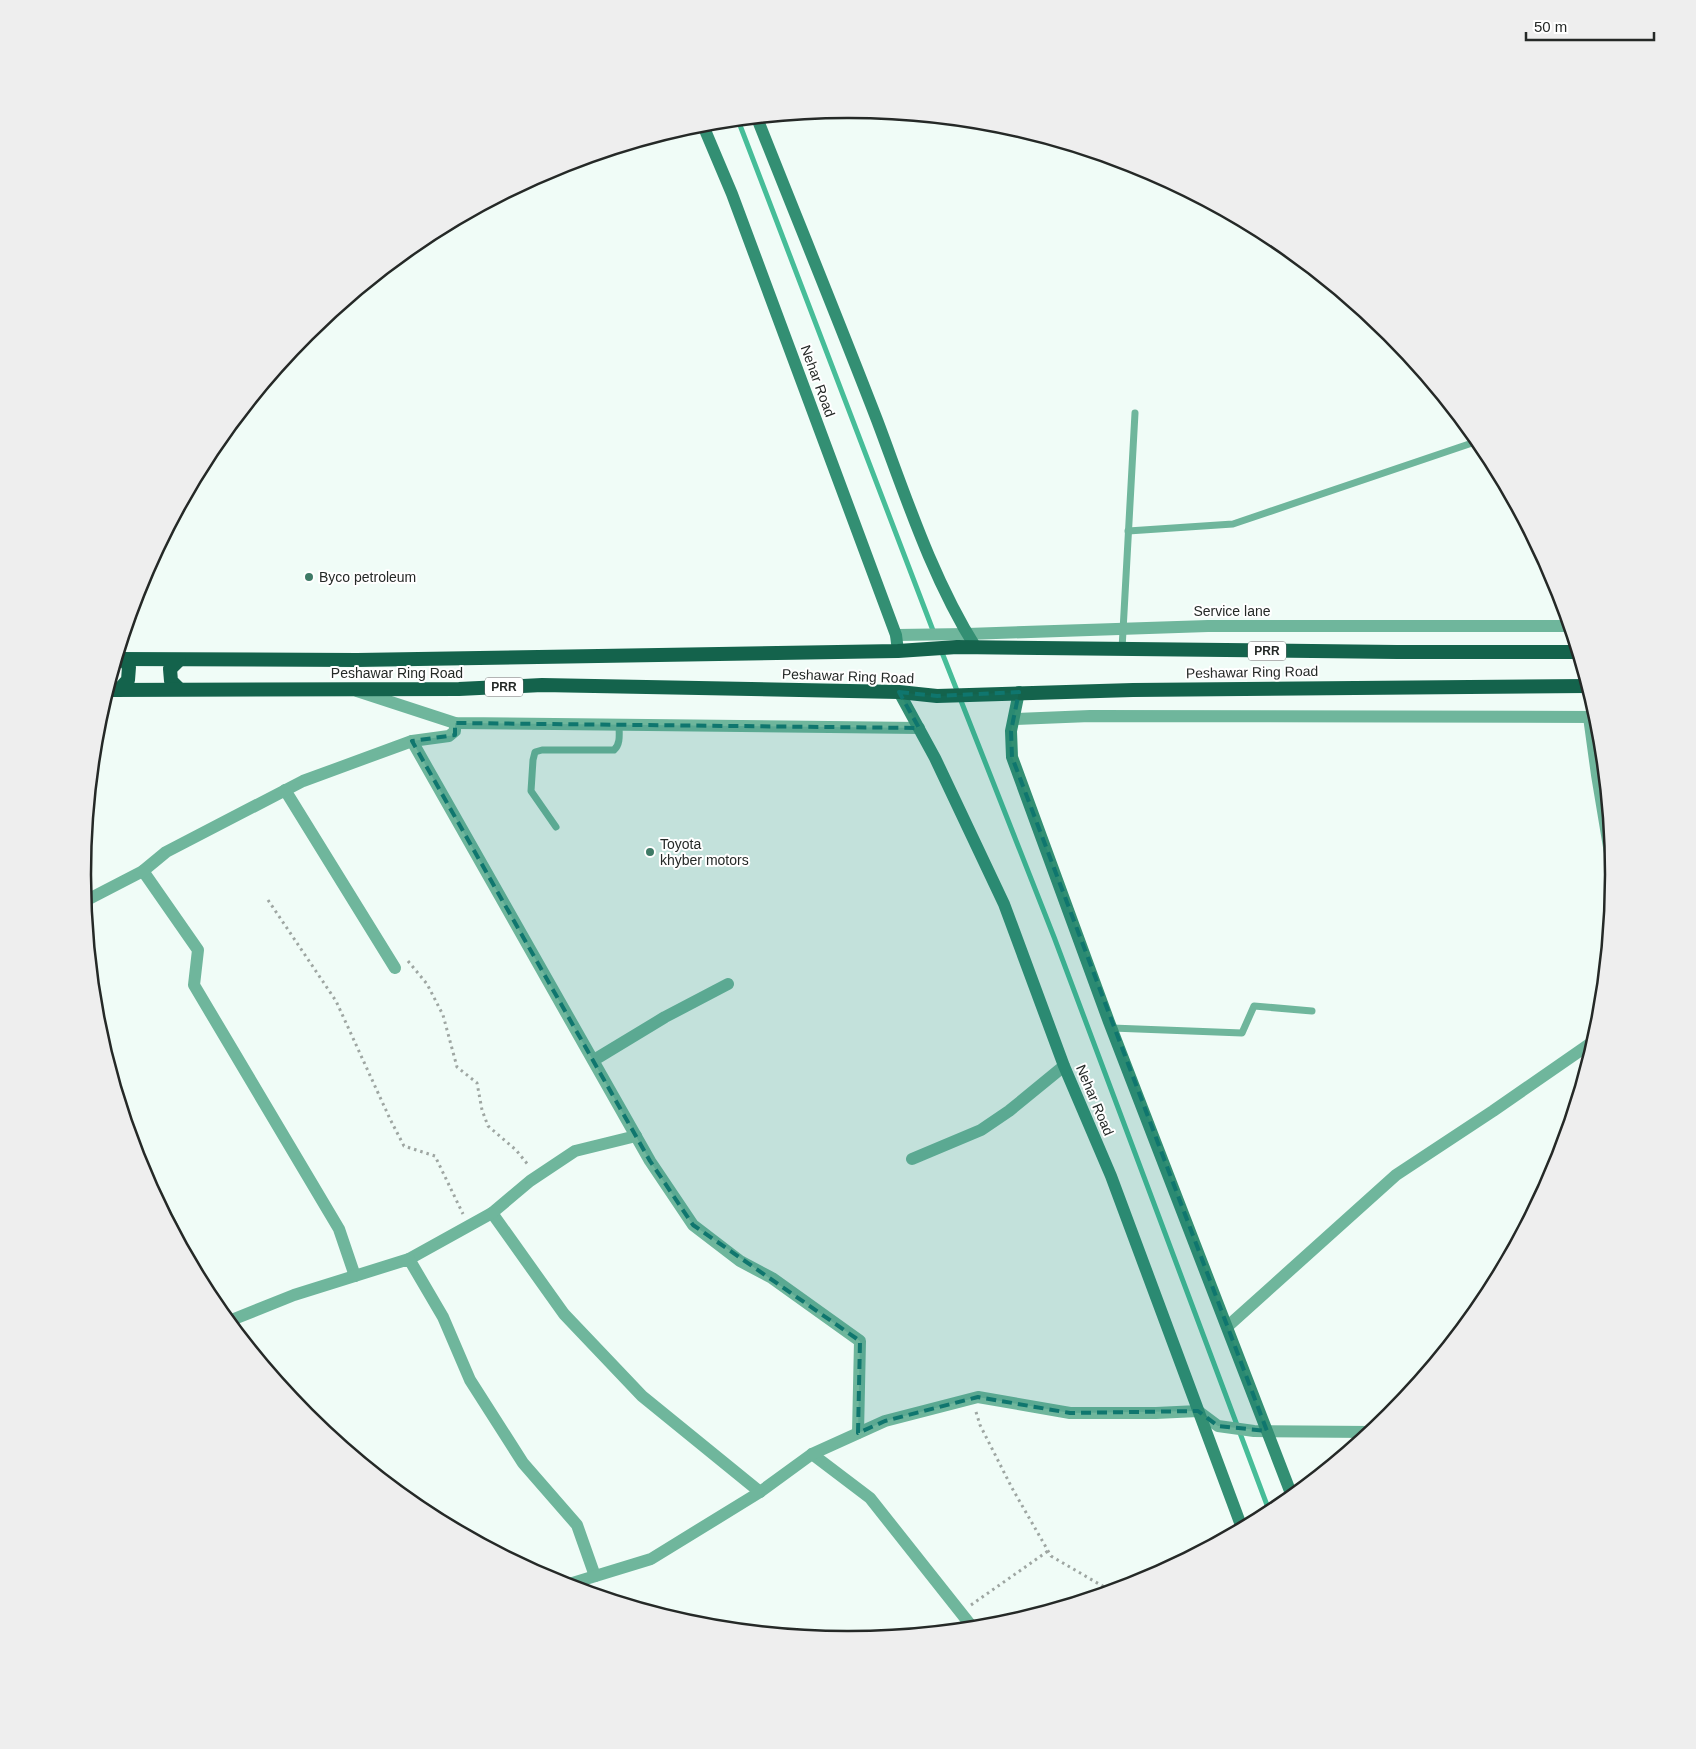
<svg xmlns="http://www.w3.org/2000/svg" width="1696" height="1749" font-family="Arial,sans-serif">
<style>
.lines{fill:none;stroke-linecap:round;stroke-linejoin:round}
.stream{stroke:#46bd98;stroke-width:5}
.path{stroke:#9ea6a2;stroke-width:3;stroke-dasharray:2.5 4;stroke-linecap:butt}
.service{stroke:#6fb69c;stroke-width:7}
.minor{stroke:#6fb69c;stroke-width:12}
.tertiary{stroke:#6fb69c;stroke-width:12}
.secondary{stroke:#338f73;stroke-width:12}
.trunk{stroke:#14634c;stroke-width:14}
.marked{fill:#0f766e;fill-opacity:0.2;stroke:#0f766e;stroke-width:4;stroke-dasharray:10 6;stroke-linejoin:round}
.poi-dot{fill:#3e7a66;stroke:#fff;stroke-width:2}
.labels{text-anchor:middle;stroke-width:4;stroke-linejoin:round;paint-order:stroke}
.shield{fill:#fff;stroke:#666968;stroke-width:1}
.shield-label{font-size:12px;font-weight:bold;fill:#252927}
.street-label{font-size:14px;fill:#252927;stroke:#fff}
.poi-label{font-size:14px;fill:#252927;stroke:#fff;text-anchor:start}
.rim{fill:none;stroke:#252927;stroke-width:2.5}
</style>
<rect width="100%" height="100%" fill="#f0fcf7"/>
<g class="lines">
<g class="stream">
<polyline points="738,120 934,633"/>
<polyline points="941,650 1054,937 1270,1513"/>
</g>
<g class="path">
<polyline points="268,900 336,1001 390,1119 404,1146 435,1156 463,1214"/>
<polyline points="408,961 427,984 443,1015 457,1067 477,1083 482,1110 488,1126 516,1150 529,1166"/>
<polyline points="976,1412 980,1425 1012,1488 1051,1556 1111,1591"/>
<polyline points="971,1605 1048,1551"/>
</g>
<g class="service">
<polyline points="1128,531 1233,524 1478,441"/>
<polyline points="1122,649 1135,413"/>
<path d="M556,827L531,791L533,760L535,752L542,750H614C621,744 619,733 619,725"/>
<polyline points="1112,1028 1242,1033 1254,1006 1312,1011"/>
</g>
<g class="minor">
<polyline points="896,635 967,634 1208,626 1569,626"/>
<polyline points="357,691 455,723 919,728"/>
<polyline points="1589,717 1597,775 1612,865"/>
<polyline points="1014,719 1090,716 1596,717"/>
<polyline points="412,741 650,1161 693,1225 740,1261 772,1278 860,1341 858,1433"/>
<polyline points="285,790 395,968"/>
<polyline points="143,871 198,950 194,985 339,1229 355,1276"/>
<polyline points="594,1060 665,1017 728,984"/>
<polyline points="912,1159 981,1130 1009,1111 1064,1066"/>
<polyline points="152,1188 173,1228"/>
<polyline points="492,1213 564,1314 642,1396 760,1492"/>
<polyline points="409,1259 492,1213 530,1181 575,1151 636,1136"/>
<polyline points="229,1321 294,1295 409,1259 443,1317 470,1380 523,1463 577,1525 595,1576"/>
<polyline points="1228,1326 1396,1175 1493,1111 1594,1041"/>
<polyline points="812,1454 870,1498 973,1628"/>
<polyline points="566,1585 651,1559 760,1492 812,1454 885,1421 978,1397 1070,1413 1156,1413 1198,1411 1218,1426 1254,1431 1370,1432"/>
</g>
<polyline class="tertiary" points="85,901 143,871 166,852 303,781 412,741 449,736 455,731 455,723"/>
<g class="secondary">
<path d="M757,118C797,219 838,319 877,420C906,497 932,578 976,648"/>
<polyline points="702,123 732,194 896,635 898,651"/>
<polyline points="899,692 935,758 1004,904 1064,1066 1111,1176 1242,1528"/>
<polyline points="1019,692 1011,731 1012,757 1109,1022 1292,1496"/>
</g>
<g class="trunk">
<polyline points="117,659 357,660 898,651 957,647 1397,652 1576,652"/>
<polyline points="179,660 170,669 171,681 179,689"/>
<polyline points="108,690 459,689 542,685 899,692 937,696 1133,690 1587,686"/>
<polyline points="119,690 128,680 129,667 124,659"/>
</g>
</g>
<path class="marked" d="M899,692L937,696L1019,692L1011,731L1012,757L1267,1431L1218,1426L1198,1411L1070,1413L978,1397L885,1421L858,1433L860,1341L693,1225L650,1161L412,741L455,735V723L919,728Z"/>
<g class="poi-dot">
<circle cx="309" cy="577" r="5"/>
<circle cx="650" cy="852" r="5"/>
</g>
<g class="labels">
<g class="shield">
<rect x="1248" y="641.5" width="38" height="19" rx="4"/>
<rect x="485" y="677.5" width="38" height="19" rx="4"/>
</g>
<g class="shield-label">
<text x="1267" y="655">PRR</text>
<text x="504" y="691">PRR</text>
</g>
<g class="street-label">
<text transform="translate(818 381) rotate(70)" y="5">Nehar Road</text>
<text x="1232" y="616">Service lane</text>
<text transform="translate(1252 672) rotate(-1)" y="5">Peshawar Ring Road</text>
<text x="397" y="678">Peshawar Ring Road</text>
<text transform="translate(848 676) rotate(2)" y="5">Peshawar Ring Road</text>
<text transform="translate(1095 1100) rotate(67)" y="5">Nehar Road</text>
</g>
<g class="poi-label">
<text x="319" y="582">Byco petroleum</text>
<text x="660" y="849">Toyota<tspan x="660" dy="16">khyber motors</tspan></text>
</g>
</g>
<path d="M0 0H1696V1749H0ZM847 118H849A756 756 0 0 1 1605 874V875A756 756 0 0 1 849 1631H847A756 756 0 0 1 91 875V874A756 756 0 0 1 847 118Z" fill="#eee" fill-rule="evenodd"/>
<path class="rim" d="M847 118H849A756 756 0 0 1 1605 874V875A756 756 0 0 1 849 1631H847A756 756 0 0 1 91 875V874A756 756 0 0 1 847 118Z"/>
<path d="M1526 32v8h128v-8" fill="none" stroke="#252927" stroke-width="2.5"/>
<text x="1534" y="32" font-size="15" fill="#252927" stroke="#ffffff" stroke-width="4" paint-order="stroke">50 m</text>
</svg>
